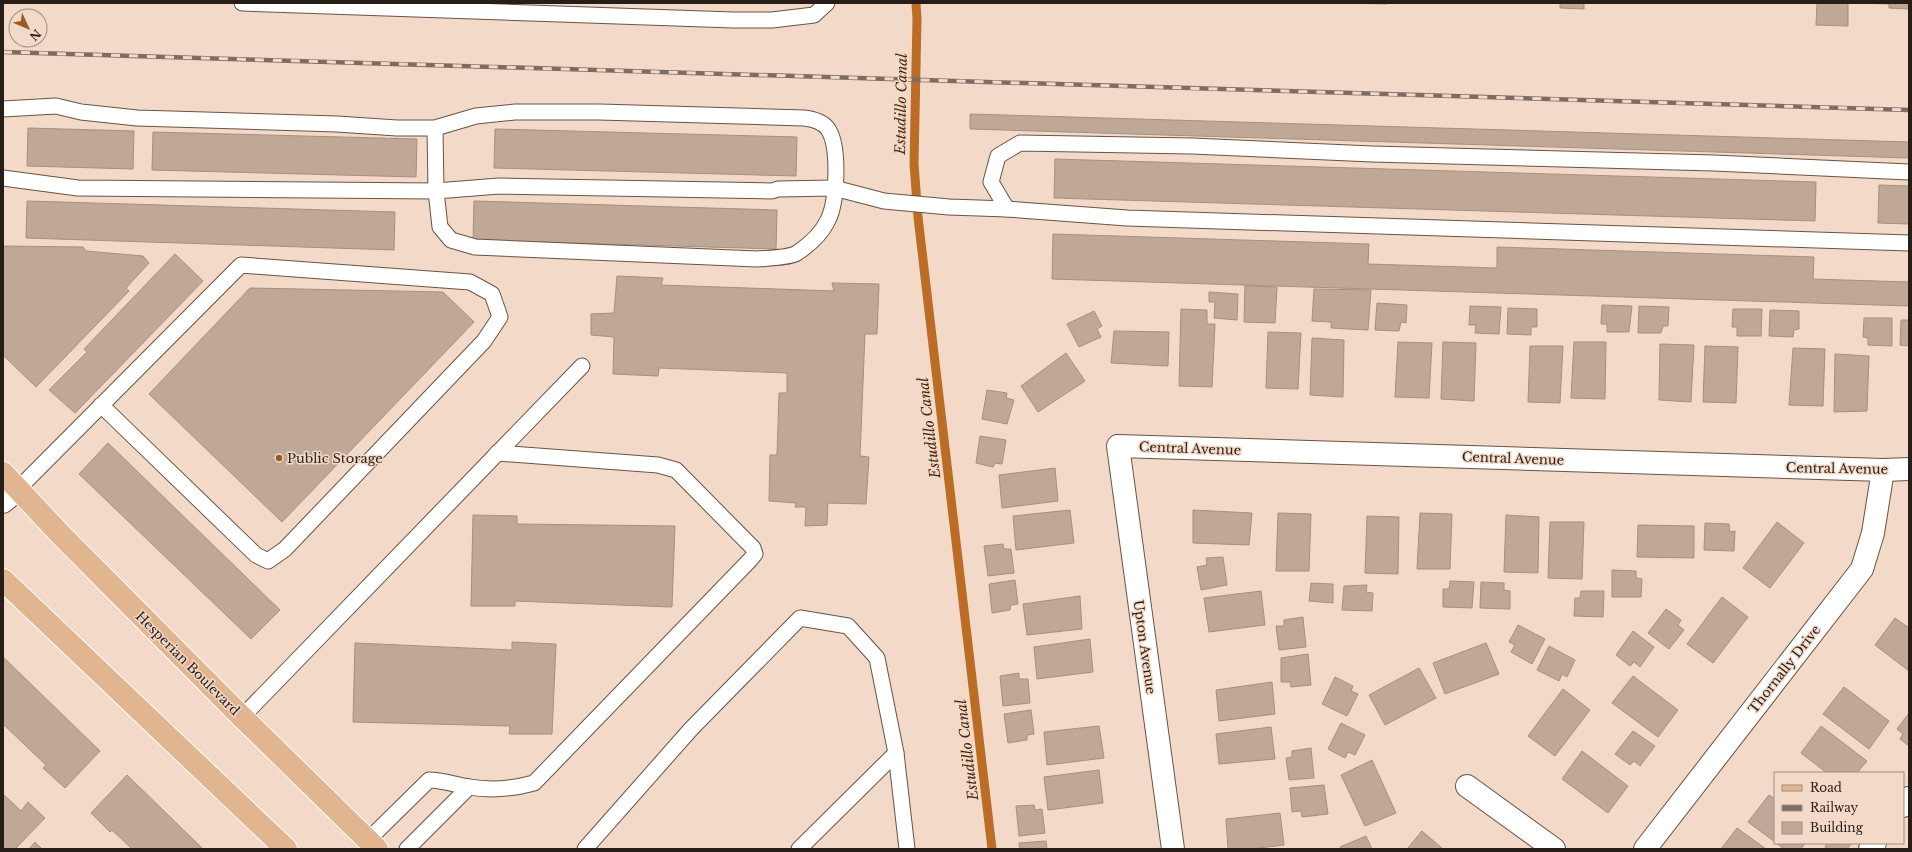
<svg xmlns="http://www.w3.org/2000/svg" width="1912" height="852" font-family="'Libre Baskerville',serif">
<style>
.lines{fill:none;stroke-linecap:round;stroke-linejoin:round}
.stream{stroke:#bb6c25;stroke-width:9}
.building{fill:#c0a896;stroke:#a78f7f}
.lane-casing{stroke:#695344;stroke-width:17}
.street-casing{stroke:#695344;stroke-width:24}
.primary-casing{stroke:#fff;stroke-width:24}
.lane{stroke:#fff;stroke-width:15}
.street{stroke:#fff;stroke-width:22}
.primary{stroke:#e2b591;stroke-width:22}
.rail-casing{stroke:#7c6c61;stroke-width:4.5}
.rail{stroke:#f3d9c7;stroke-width:3;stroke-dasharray:9;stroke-linecap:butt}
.poi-dot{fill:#995a23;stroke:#f3d9c7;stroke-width:1.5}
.labels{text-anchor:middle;stroke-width:3;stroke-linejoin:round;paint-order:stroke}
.street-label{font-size:13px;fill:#271e17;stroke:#f3d9c7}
.poi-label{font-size:13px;fill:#271e17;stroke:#f3d9c7;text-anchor:start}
.water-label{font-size:14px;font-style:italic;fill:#47260a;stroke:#f3d9c7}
</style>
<rect width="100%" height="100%" fill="#f3d9c7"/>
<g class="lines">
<polyline class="stream" points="916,3 917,19 914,164 918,217 992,849"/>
</g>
<g class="building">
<polygon points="1346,3 1387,3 1387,4"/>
<polygon points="1560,3 1584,3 1584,9 1560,8"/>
<polygon points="1817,3 1848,3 1848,26 1816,25"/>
<polygon points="1856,3 1909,3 1909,9 1889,8 1889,4"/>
<polygon points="970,114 1909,142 1909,158 970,129"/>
<polygon points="28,128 134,131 133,169 27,166"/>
<polygon points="495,129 797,137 796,176 494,168"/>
<polygon points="153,132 417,139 416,177 152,170"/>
<polygon points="1055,159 1816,182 1815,221 1054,198"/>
<polygon points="1879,185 1909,186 1909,224 1878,223"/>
<polygon points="27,201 395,212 394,250 26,238"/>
<polygon points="474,201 777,210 776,249 473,240"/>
<polygon points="1053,234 1369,244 1368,264 1497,268 1497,247 1814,257 1813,279 1909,282 1909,306 1052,279"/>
<polygon points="3,246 83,247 86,251 143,256 149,263 126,288 129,291 36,387 3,355"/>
<polygon points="175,254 203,281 75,413 49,390 87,352 84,349"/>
<polygon points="617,276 663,278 661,285 834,291 832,283 879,284 877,334 865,334 860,456 869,457 866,504 828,503 827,525 805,526 806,507 795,507 796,503 769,501 770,455 777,455 779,393 787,393 787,373 659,368 658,376 613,374 614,337 591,335 591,314 614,313"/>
<polygon points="1245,286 1277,287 1275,323 1244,322"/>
<polygon points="250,288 443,292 474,322 282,522 149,394"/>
<polygon points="1314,289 1371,290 1368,330 1331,328 1331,322 1312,321"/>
<polygon points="1209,292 1238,294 1237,320 1214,318 1215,302 1209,302"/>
<polygon points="1377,303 1407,305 1406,323 1401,322 1399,331 1375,330"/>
<polygon points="1602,305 1632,306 1629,332 1607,332 1607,324 1601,324"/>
<polygon points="1470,306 1501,307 1499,334 1475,333 1476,325 1469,325"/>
<polygon points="1639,306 1669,307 1668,326 1663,326 1661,333 1638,333"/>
<polygon points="1508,308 1537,309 1537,327 1531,327 1531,335 1507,334"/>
<polygon points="1181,309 1207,310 1207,324 1215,324 1212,387 1179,386"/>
<polygon points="1733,309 1762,309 1761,336 1737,336 1737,327 1732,327"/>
<polygon points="1770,310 1799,311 1799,329 1794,330 1793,337 1769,336"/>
<polygon points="1094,311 1102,326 1097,329 1101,337 1079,347 1067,324"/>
<polygon points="1864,318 1892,318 1892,346 1868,345 1868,338 1863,337"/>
<polygon points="1901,320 1909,320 1909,346 1900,345"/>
<polygon points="1114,331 1169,332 1168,366 1111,363"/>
<polygon points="1268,332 1301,333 1298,389 1266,388"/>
<polygon points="1312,338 1344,340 1343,397 1310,395"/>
<polygon points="1398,342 1432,343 1429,398 1395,397"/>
<polygon points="1443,342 1476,343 1474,401 1441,399"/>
<polygon points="1574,342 1606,342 1605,399 1571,398"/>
<polygon points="1660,344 1694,345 1691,402 1659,400"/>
<polygon points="1530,346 1563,346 1560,403 1528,402"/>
<polygon points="1705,346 1738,347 1736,403 1703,402"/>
<polygon points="1793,348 1825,349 1823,406 1789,405"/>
<polygon points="1066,353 1085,381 1038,412 1021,386"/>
<polygon points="1835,354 1869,356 1867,411 1834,412"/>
<polygon points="987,390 1007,393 1006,398 1014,400 1007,424 982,419"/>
<polygon points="980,436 1006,440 1002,464 995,463 993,467 976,463"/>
<polygon points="108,443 280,610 251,639 79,474"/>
<polygon points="1055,468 1058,501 1002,508 999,475"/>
<polygon points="1070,510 1074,543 1016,550 1013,516"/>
<polygon points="1193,510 1252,513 1249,545 1193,543"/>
<polygon points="1278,513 1311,514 1309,571 1276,571"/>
<polygon points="1420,513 1452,514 1450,569 1417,569"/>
<polygon points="473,515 517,516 517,524 675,526 672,607 515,601 515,606 471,606"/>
<polygon points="1506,515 1539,517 1538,573 1504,572"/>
<polygon points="1367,516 1399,517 1398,574 1365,573"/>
<polygon points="1550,522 1584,522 1582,579 1548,578"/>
<polygon points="1777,522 1804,543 1770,588 1743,568"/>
<polygon points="1705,523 1729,524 1730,532 1735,531 1734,551 1704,550"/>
<polygon points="1638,525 1694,526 1694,558 1637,557"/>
<polygon points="1003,544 1004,549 1011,549 1014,573 988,576 984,546"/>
<polygon points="1223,557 1227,585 1201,590 1197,567 1207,565 1206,558"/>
<polygon points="1612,570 1636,571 1636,578 1642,579 1641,597 1612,597"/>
<polygon points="1015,580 1018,604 1011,605 1010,610 992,613 989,584"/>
<polygon points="1450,581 1474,582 1472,608 1443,607 1443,589 1449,589"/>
<polygon points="1481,582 1504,583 1504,590 1510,591 1510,609 1480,608"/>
<polygon points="1311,583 1333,584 1333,603 1309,601"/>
<polygon points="1367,585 1366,592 1373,593 1372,611 1342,610 1344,586"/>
<polygon points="1261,591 1265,625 1209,632 1204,598"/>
<polygon points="1581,591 1604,591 1603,617 1574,616 1575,598 1580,598"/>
<polygon points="1080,596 1082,629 1027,635 1023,604"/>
<polygon points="1722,597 1748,617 1713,663 1687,644"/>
<polygon points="1666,609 1681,620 1678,625 1684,630 1669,649 1648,633"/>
<polygon points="1303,617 1306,647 1279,650 1276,626 1284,626 1284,620"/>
<polygon points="1895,618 1909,628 1909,671 1875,645"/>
<polygon points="1518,625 1545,639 1532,664 1511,652 1515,645 1509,642"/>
<polygon points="1633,631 1654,647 1640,667 1634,662 1630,666 1616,655"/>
<polygon points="1090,639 1093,672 1037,679 1034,647"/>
<polygon points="512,642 556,644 552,734 509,734 510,726 353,722 355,643 512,650"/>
<polygon points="1486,643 1499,674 1445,694 1433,663"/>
<polygon points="1549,646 1575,660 1567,677 1562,674 1559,681 1537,670"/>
<polygon points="1308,654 1311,685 1291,687 1290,682 1281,682 1281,658"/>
<polygon points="3,657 100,751 65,788 43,768 46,765 3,724"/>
<polygon points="1419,668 1436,698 1385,725 1369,695"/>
<polygon points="1019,673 1019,679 1028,679 1030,703 1003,706 1000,676"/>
<polygon points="1633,676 1678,710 1658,737 1612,703"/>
<polygon points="1335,677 1353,686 1351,691 1358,694 1347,716 1322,704"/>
<polygon points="1272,682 1275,714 1219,721 1216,690"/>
<polygon points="1844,687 1889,721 1869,749 1823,714"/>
<polygon points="1563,689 1590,710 1555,756 1528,736"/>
<polygon points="1031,710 1034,734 1027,735 1027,740 1008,743 1004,714"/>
<polygon points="1909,713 1909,746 1900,739 1903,734 1897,729"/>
<polygon points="1341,723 1365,735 1355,755 1348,752 1345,758 1328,749"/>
<polygon points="1099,726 1104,758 1047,765 1044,732"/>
<polygon points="1821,726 1867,761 1857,773 1827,773 1801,753"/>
<polygon points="1271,727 1275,759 1219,764 1216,734"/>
<polygon points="1633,731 1655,746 1640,766 1634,761 1630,765 1615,754"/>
<polygon points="1311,748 1314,778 1289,780 1286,758 1292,757 1292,751"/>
<polygon points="1582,751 1628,786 1608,813 1562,779"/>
<polygon points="1372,760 1396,813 1365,826 1341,775"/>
<polygon points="1099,770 1103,803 1048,810 1044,777"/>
<polygon points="127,775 203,849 132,849 112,830 110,832 91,813"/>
<polygon points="1324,785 1328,814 1302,817 1301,811 1292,812 1290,788"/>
<polygon points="3,794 21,811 28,802 45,818 15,849 3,849"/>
<polygon points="1769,795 1775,799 1775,842 1748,822"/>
<polygon points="1034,805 1035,810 1042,809 1045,833 1019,836 1016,806"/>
<polygon points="1280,813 1284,845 1251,849 1228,849 1226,819"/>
<polygon points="1737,828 1766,849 1721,849"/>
<polygon points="1422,831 1443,849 1407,849"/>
<polygon points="1366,836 1372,849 1341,849 1340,847"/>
<polygon points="1046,841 1047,849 1020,849 1019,843"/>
<polygon points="35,842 42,849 29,849"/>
<polygon points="1776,843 1805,843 1801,849 1784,849"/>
<polygon points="1827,843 1852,843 1847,849 1828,849 1825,847"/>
</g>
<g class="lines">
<defs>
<g id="lane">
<polyline points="242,3 733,20 772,20 814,15 827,3"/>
<path d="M3,109L56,106L81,112L137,118L337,124L397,128H435L476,116L515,112H599L804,118C813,119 823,122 828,129C840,147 837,202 828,220C822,233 809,245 797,253C789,258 767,258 757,259L475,247L451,240L440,227L436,191L435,128"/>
<polyline points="3,178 78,188 436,191 499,186 772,191 778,189 834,188 884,201 949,207 1007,209 1127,218 1909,243"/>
<polyline points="1007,209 991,182 998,156 1020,143 1192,146 1372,154 1714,163 1909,172"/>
<polyline points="17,490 241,265 470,282 492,294 500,317 484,341 285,549 268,561 256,555 101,405"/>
<polyline points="242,717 582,366"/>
<path d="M368,840L429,780C443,780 455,785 469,787C492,791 512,789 534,783L750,560L755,554L753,548L676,470L658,465L497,453"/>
<polyline points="407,849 469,787"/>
<polyline points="585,849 691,729 800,618 848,626 877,658 896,753 907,849"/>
<polyline points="799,849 896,753"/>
</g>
<g id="street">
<polyline points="3,502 17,490"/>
<polyline points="1467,786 1554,849"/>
<polyline points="1903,806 1909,798"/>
<polyline points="1173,849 1118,446 1883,470 1909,469"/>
<polyline points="1645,849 1862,569 1873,533 1883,470"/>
<polyline points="1870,849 1875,843"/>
</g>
<g id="primary">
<polyline points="3,473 62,536 242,717 377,849"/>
<polyline points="3,580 286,849"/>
</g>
</defs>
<use href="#lane" class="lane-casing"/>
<use href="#street" class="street-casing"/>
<use href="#primary" class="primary-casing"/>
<use href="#lane" class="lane"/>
<use href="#street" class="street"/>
<use href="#primary" class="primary"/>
<defs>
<polyline id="rail" points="3,52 1909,110"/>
</defs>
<use href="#rail" class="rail-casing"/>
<use href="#rail" class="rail"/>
</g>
<circle class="poi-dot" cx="279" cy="458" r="4"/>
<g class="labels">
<g class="street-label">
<text transform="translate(1190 448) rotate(2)" y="5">Central Avenue</text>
<text transform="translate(1513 458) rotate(2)" y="5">Central Avenue</text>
<text transform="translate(1837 468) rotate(1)" y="5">Central Avenue</text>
<text transform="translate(1145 647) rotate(82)" y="5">Upton Avenue</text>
<text transform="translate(188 663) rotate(45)" y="5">Hesperian Boulevard</text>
<text transform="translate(1784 669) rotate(-52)" y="5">Thornally Drive</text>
</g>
<g class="poi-label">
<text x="287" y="463">Public Storage</text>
</g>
<g class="water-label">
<text transform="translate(901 104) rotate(-89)" y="5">Estudillo Canal</text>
<text transform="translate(929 428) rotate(-97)" y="5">Estudillo Canal</text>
<text transform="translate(967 750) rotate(-97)" y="5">Estudillo Canal</text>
</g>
</g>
<rect width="1912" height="852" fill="none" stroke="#271e17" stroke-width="8"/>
<rect x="1774" y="772" width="130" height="72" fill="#f3d9c7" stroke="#a18e81"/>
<rect x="1782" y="785" width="20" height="6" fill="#e2b591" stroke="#a18e81"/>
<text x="1810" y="792" font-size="12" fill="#271e17">Road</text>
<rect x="1782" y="805" width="20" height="6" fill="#7c6c61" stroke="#a18e81"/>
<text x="1810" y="812" font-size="12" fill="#271e17">Railway</text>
<rect x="1782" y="822" width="20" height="12" fill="#c0a896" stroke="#a18e81"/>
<text x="1810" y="832" font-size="12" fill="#271e17">Building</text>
<g transform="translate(28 28) rotate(134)"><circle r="19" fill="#f3d9c7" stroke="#a18e81"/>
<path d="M0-3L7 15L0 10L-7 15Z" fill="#995a23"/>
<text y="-6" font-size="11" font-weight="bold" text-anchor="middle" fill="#271e17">N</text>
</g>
</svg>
